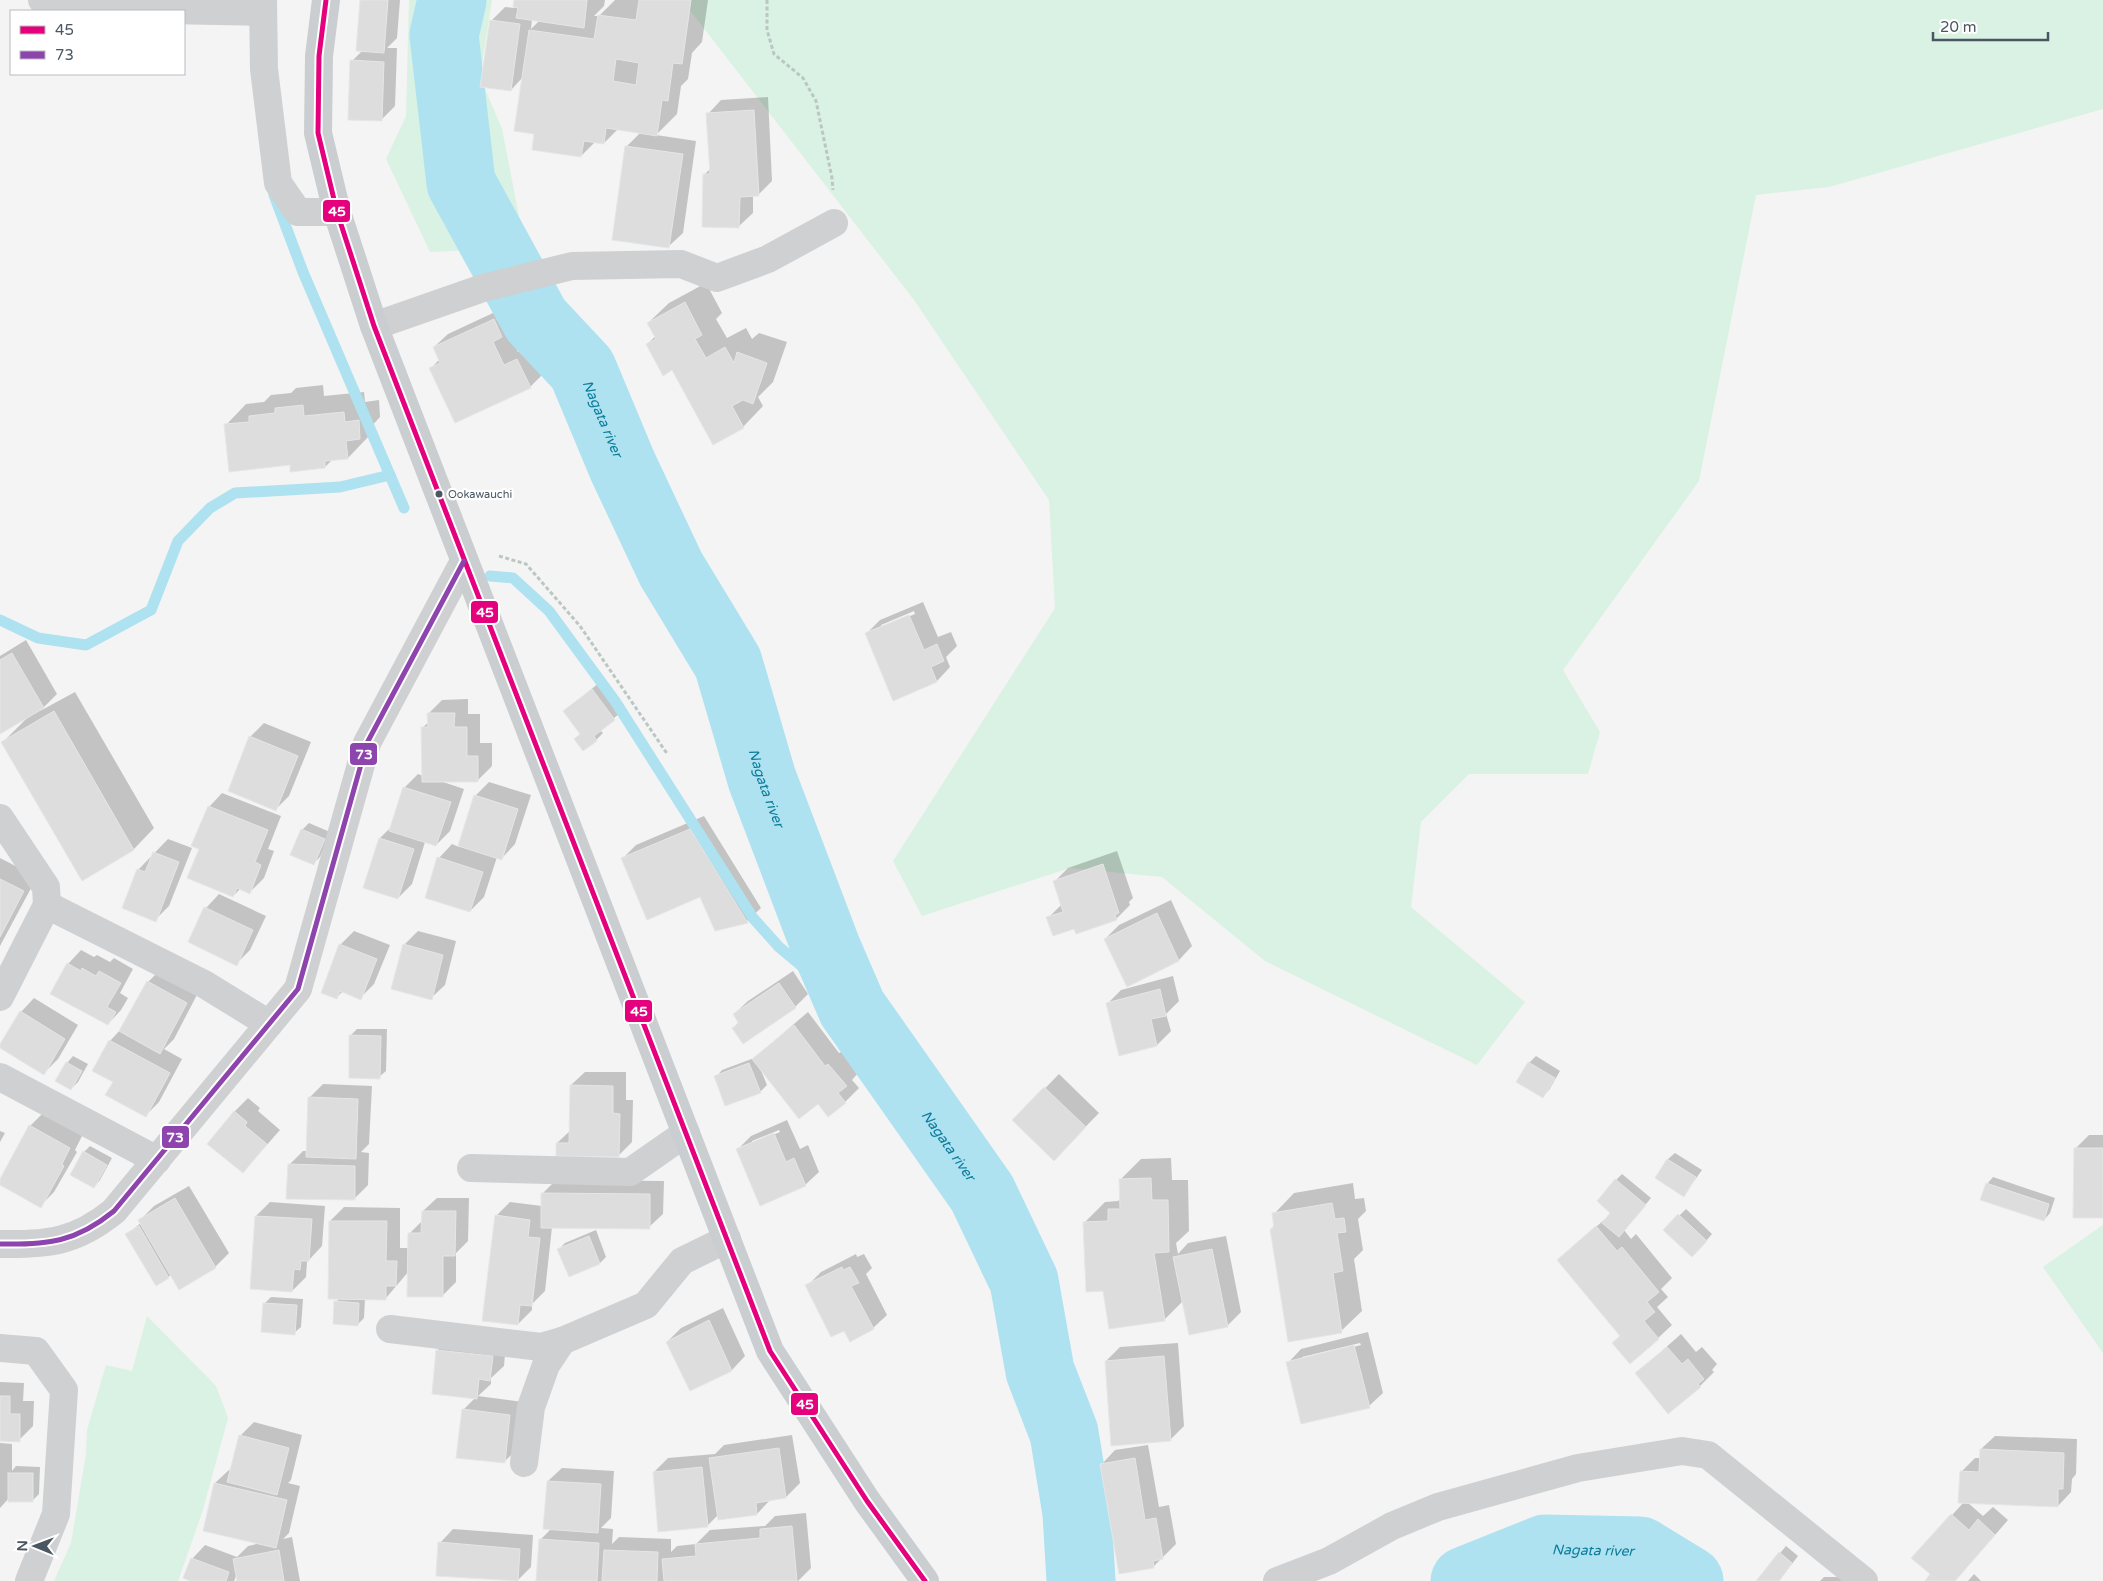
<svg xmlns="http://www.w3.org/2000/svg" width="2103" height="1581" font-family="'Varela Round',sans-serif">
<style>
.green{fill:#d9f2e3}
.shadow{fill:#0003;fill-rule:evenodd}
.lines{fill:none;stroke-linecap:round;stroke-linejoin:round}
.stream{stroke:#aee2f0;stroke-width:11}
.river{stroke:#aee2f0;stroke-width:69}
.building{fill:#ddddde;stroke:#e5e6e7;fill-rule:evenodd}
.path{stroke:#bcc7c4;stroke-width:3;stroke-dasharray:4 2.5;stroke-linecap:butt}
.minor{stroke:#ced0d2;stroke-width:28}
.primary{stroke:#caced1;stroke-width:28}
.bus-1-casing{stroke:#fff;stroke-width:9}
.bus-2-casing{stroke:#fff;stroke-width:9}
.bus-1{stroke:#e5007d;stroke-width:5}
.bus-2{stroke:#8e44ad;stroke-width:5}
.bus-dot{fill:#4a5661;stroke:#fff;stroke-width:2}
.labels{text-anchor:middle;stroke-width:4.5;stroke-linejoin:round;paint-order:stroke}
.bus-label{font-size:11px;fill:#4a5661;stroke:#fff;text-anchor:start}
.water-label{font-size:14px;font-style:italic;fill:#0c7c9b;stroke:#fff}
.line-badge{stroke:#fff;stroke-width:2}
.badge-label{font-size:14px;text-anchor:middle;font-weight:bold;fill:#fff}
</style>
<rect width="100%" height="100%" fill="#f4f4f4"/>
<g class="green">
<polygon points="409,0 492,0 480,77 502,129 521,226 495,249 430,252 386,159 406,116"/>
<polygon points="682,0 2103,0 2103,109 1829,187 1756,195 1699,481 1563,670 1600,732 1588,774 1469,774 1421,822 1411,907 1525,1002 1477,1065 1265,961 1162,877 1070,868 922,916 893,861 1055,608 1049,500 914,300"/>
<polygon points="2103,1225 2103,1353 2043,1267"/>
<polygon points="147,1316 216,1386 228,1418 202,1513 178,1581 54,1581 71,1543 86,1454 87,1430 106,1365 132,1371"/>
</g>
<g class="shadow">
<polygon points="362,0 400,0 397,38 387,48 397,48 395,106 381,120 352,61 363,50"/>
<path d="M515,0H605L604,6L594,16H599L615,0H708L702,42L692,53L688,79L681,86L677,114L656,135L696,141L683,233L669,246L626,147L641,132L618,129L604,143L595,142L581,156L536,133L523,77L511,90L491,21L505,7L514,8ZM532,19L540,20L531,29Z"/>
<polygon points="768,97 772,181 759,194 753,195 753,213 739,226 705,174 711,168 708,114 721,100"/>
<polygon points="706,283 722,313 716,319 727,338 746,328 752,339 759,333 787,342 773,382 758,397 763,406 743,427 673,369 647,344 656,336 648,323 669,303"/>
<polygon points="508,306 515,323 507,330 518,352 531,346 544,373 530,387 431,368 440,359 434,347 448,334"/>
<polygon points="323,385 324,396 364,392 365,402 379,400 380,417 368,430 368,437 348,458 333,459 325,467 291,464 226,425 246,404 264,402 271,395 291,393 296,388"/>
<path d="M923,602L938,637L951,632L957,646L946,657L950,667L937,681L894,700L866,634L880,620ZM914,611L915,614L881,628V625Z"/>
<polygon points="26,640 57,694 40,711 75,692 154,828 134,849 83,879 3,742 27,718 0,733 0,656"/>
<polygon points="599,683 621,712 600,730 603,733 596,740 581,734 564,711"/>
<polygon points="468,699 468,714 480,714 480,743 492,743 492,766 478,780 440,781 464,789 450,831 436,845 425,842 412,884 398,898 380,838 392,826 404,788 418,774 423,776 422,728 429,722 428,714 442,700"/>
<polygon points="264,723 311,742 289,796 276,809 250,737"/>
<polygon points="489,782 531,795 515,844 502,858 497,857 484,897 470,911 439,858 452,844 459,847 475,796"/>
<polygon points="222,793 281,816 268,849 274,851 264,878 250,892 241,888 233,896 201,849 209,807"/>
<polygon points="704,816 761,908 747,921 716,930 701,895 622,859 636,845"/>
<polygon points="309,823 330,832 320,857 314,863 302,830"/>
<polygon points="168,839 192,848 169,906 155,920 138,870"/>
<polygon points="1117,851 1133,898 1129,902 1130,905 1116,919 1075,927 1048,918 1062,904 1054,882 1068,868"/>
<polygon points="0,858 37,877 0,946"/>
<polygon points="219,894 266,916 250,950 236,964 206,908"/>
<polygon points="1171,900 1192,946 1179,960 1127,985 1105,939 1119,925"/>
<polygon points="354,931 390,945 374,984 360,998 343,991 336,998 340,945"/>
<polygon points="418,931 456,941 445,985 431,998 404,945"/>
<polygon points="81,950 94,957 97,955 110,962 114,958 133,969 120,993 128,998 121,1010 108,1024 68,964"/>
<polygon points="162,968 200,989 174,1039 164,1049 182,1059 159,1102 146,1115 114,1081 110,1041 122,1028 148,982"/>
<polygon points="793,971 808,994 795,1007 733,1028 739,1022 734,1014 748,1001"/>
<polygon points="1173,976 1179,1001 1166,1014 1171,1031 1157,1045 1120,1054 1107,1004 1121,990"/>
<polygon points="34,998 78,1025 58,1059 44,1073 0,1047 21,1012"/>
<polygon points="808,1012 839,1053 843,1051 859,1072 852,1080 859,1088 845,1102 818,1102 760,1068 767,1085 760,1092 716,1077 722,1070 754,1058"/>
<polygon points="357,1029 387,1029 386,1071 379,1077 351,1035"/>
<polygon points="73,1056 88,1064 78,1082 71,1089 67,1063"/>
<polygon points="1536,1056 1560,1071 1549,1090 1543,1096 1529,1063"/>
<polygon points="585,1072 626,1072 626,1100 633,1100 632,1142 618,1156 557,1143 571,1130 571,1085"/>
<polygon points="1059,1074 1099,1113 1054,1159 1014,1120"/>
<polygon points="323,1084 372,1086 369,1144 361,1152 369,1153 368,1185 354,1199 289,1165 303,1151 308,1151 309,1098"/>
<polygon points="248,1098 260,1108 258,1111 280,1130 243,1172 234,1112"/>
<polygon points="44,1112 83,1134 75,1150 77,1152 54,1192 40,1206 0,1184 0,1182 30,1126"/>
<path d="M787,1120L800,1149L808,1145L819,1172L805,1185L738,1149L751,1136ZM779,1130L780,1132L752,1144V1141Z"/>
<polygon points="0,1131 5,1133 0,1142"/>
<polygon points="2089,1135 2103,1135 2103,1217 2075,1149"/>
<polygon points="90,1146 112,1158 100,1180 94,1187 84,1152"/>
<polygon points="1675,1153 1702,1170 1684,1195 1657,1178 1668,1159"/>
<polygon points="1171,1158 1172,1180 1188,1180 1189,1231 1176,1243 1178,1254 1188,1243 1226,1236 1241,1312 1227,1326 1183,1301 1164,1320 1104,1290 1085,1222 1105,1202 1118,1201 1121,1198 1121,1179 1141,1159"/>
<polygon points="1622,1174 1651,1198 1624,1230 1631,1239 1636,1234 1672,1278 1661,1289 1668,1297 1657,1307 1672,1325 1658,1338 1621,1336 1558,1260 1612,1213 1616,1180"/>
<polygon points="1993,1177 2055,1198 2050,1213 2044,1220 1987,1184"/>
<polygon points="556,1180 664,1181 663,1214 649,1227 552,1227 545,1291 532,1304 532,1310 518,1324 496,1216 510,1202 542,1206 542,1194"/>
<polygon points="1353,1183 1355,1199 1364,1198 1366,1211 1358,1219 1363,1250 1354,1259 1362,1311 1341,1331 1271,1229 1275,1225 1274,1214 1294,1193"/>
<polygon points="189,1186 229,1253 215,1267 172,1274 168,1277 127,1234 141,1223 140,1220 154,1206"/>
<polygon points="437,1198 469,1198 468,1241 456,1253 456,1282 442,1296 409,1271 386,1298 365,1298 364,1318 357,1325 336,1302 340,1298 330,1221 344,1207 400,1208 400,1248 409,1248 409,1234 423,1220 423,1211"/>
<polygon points="270,1202 325,1206 322,1246 307,1262 306,1277 292,1291 256,1216"/>
<polygon points="1686,1209 1712,1234 1699,1249 1665,1230"/>
<polygon points="596,1230 606,1257 600,1263 570,1275 559,1249 565,1243"/>
<polygon points="856,1254 857,1257 864,1254 872,1268 866,1274 887,1315 873,1328 845,1329 807,1286 821,1272"/>
<polygon points="271,1297 303,1299 301,1327 294,1333 265,1303"/>
<polygon points="723,1308 745,1356 732,1370 690,1390 667,1342 681,1328"/>
<path d="M1368,1332L1383,1393L1369,1406L1288,1363L1301,1349ZM1360,1343L1361,1345L1302,1360V1357Z"/>
<polygon points="1681,1334 1696,1352 1702,1347 1717,1364 1712,1370 1714,1372 1700,1386 1669,1412 1637,1373"/>
<polygon points="451,1337 506,1342 504,1366 491,1378 491,1384 478,1396 523,1402 518,1448 504,1462 463,1410 475,1398 437,1351"/>
<polygon points="1178,1343 1184,1426 1170,1440 1106,1361 1120,1347"/>
<polygon points="0,1382 24,1383 23,1401 34,1401 33,1426 19,1440 0,1440"/>
<polygon points="254,1422 302,1435 291,1480 288,1483 300,1486 289,1533 283,1539 292,1537 300,1581 238,1581 237,1574 234,1581 192,1581 192,1559 205,1545 237,1557 248,1546 261,1543 215,1483 229,1470 231,1470 240,1436"/>
<polygon points="792,1435 800,1483 786,1497 770,1500 757,1514 718,1515 707,1526 654,1472 668,1458 715,1454 724,1445"/>
<polygon points="1995,1436 2077,1439 2076,1474 2072,1479 2071,1492 2058,1506 1967,1502 1983,1516 1993,1507 2008,1520 1955,1581 1927,1581 1932,1574 1913,1558 1964,1502 1961,1472 1975,1458 1981,1458 1981,1449"/>
<polygon points="0,1443 12,1444 12,1471 16,1466 40,1467 39,1494 32,1501 9,1498 0,1508"/>
<polygon points="1148,1445 1159,1507 1169,1505 1176,1544 1153,1567 1102,1464 1115,1450"/>
<polygon points="562,1468 614,1471 611,1518 601,1528 613,1529 612,1544 619,1537 671,1539 671,1552 677,1546 696,1544 710,1530 765,1526 775,1516 806,1513 811,1568 798,1581 538,1581 541,1539 551,1529 548,1481"/>
<polygon points="453,1529 533,1535 531,1567 517,1581 440,1543"/>
<polygon points="1786,1546 1798,1556 1779,1581 1757,1581"/>
<polygon points="1974,1574 1981,1581 1968,1581"/>
<polygon points="1824,1577 1857,1577 1857,1581 1820,1581"/>
</g>
<g class="lines">
<g class="stream">
<polyline points="274,195 303,272 404,508"/>
<polyline points="490,576 513,578 549,611 615,701 753,918 779,947 852,1008"/>
<polyline points="0,620 38,638 86,645 151,610 178,541 210,508 235,493 340,487 390,475"/>
</g>
<g class="river">
<path id="s1" d="M452,0L444,35L461,183L536,320L582,369L623,467L671,569L728,663L762,779L827,950L852,1008L982,1193L1024,1281L1040,1371L1064,1433L1077,1513L1081,1581"/>
<path id="s2" d="M1465,1581L1545,1549L1640,1551L1689,1581"/>
</g>
</g>
<g class="building">
<polygon points="360,0 388,0 384,53 356,51"/>
<polygon points="514,0 587,0 584,28 516,18 518,8 513,7"/>
<path d="M639,0H691L682,64L673,63L668,101L662,100L657,136L606,128L604,144L584,141L581,157L532,150L534,134L514,131L529,30L594,39L598,15L636,20ZM616,59L639,63L636,85L613,81Z"/>
<polygon points="490,20 520,24 511,91 480,87"/>
<polygon points="350,60 384,62 382,121 348,120"/>
<polygon points="754,110 759,196 740,197 739,228 702,227 703,174 710,174 706,113"/>
<polygon points="625,146 683,154 669,248 612,240"/>
<polygon points="685,302 702,335 695,339 706,358 725,347 734,363 737,352 767,363 753,404 743,400 732,406 744,428 713,445 672,370 663,376 646,344 656,339 647,323"/>
<polygon points="494,319 502,337 493,342 504,365 517,359 531,388 455,423 429,368 440,363 433,347"/>
<polygon points="303,405 304,416 344,412 345,422 359,420 360,439 346,441 348,459 325,461 325,468 290,472 290,465 229,472 224,424 249,422 249,416 275,413 275,408"/>
<polygon points="909,615 924,650 937,644 944,661 931,667 937,682 893,701 865,633"/>
<polygon points="12,653 44,708 0,734 0,660"/>
<polygon points="592,689 615,720 594,736 597,741 583,751 574,739 580,734 563,711"/>
<polygon points="54,711 134,850 82,881 1,742"/>
<polygon points="427,713 455,713 454,727 467,727 467,756 478,756 478,782 422,782 421,727 428,727"/>
<polygon points="249,736 298,756 276,811 228,791"/>
<polygon points="403,787 451,802 436,846 389,831"/>
<polygon points="474,795 518,809 502,860 458,846"/>
<polygon points="208,806 268,830 255,862 261,865 250,894 237,888 233,897 187,878 199,849 191,846"/>
<polygon points="301,829 325,839 314,865 290,855"/>
<polygon points="690,829 748,923 715,931 700,897 647,920 621,858"/>
<polygon points="379,838 414,849 398,899 363,888"/>
<polygon points="153,852 179,862 156,922 122,908 137,869 145,872"/>
<polygon points="437,857 483,872 470,912 425,898"/>
<polygon points="1103,864 1119,913 1115,915 1117,920 1076,934 1074,929 1053,936 1046,917 1063,912 1053,881"/>
<polygon points="0,879 24,891 0,937"/>
<polygon points="204,907 253,930 237,966 188,942"/>
<polygon points="1157,913 1179,961 1127,987 1104,939"/>
<polygon points="339,944 377,959 361,1000 340,991 337,999 321,993"/>
<polygon points="403,944 443,955 432,1000 391,989"/>
<polygon points="67,963 81,971 82,968 96,976 99,971 121,983 107,1007 116,1012 108,1025 50,994"/>
<polygon points="147,981 187,1003 160,1054 119,1031"/>
<polygon points="779,983 796,1008 743,1044 732,1028 739,1024 733,1014"/>
<polygon points="1160,989 1166,1016 1151,1019 1157,1046 1119,1056 1106,1003"/>
<polygon points="20,1011 65,1039 44,1075 0,1048 0,1044"/>
<polygon points="794,1025 825,1066 828,1064 847,1086 838,1093 846,1103 828,1117 818,1104 799,1119 752,1059"/>
<polygon points="349,1035 381,1036 380,1079 349,1078"/>
<polygon points="109,1040 170,1073 146,1117 105,1095 113,1082 92,1071"/>
<polygon points="66,1062 82,1071 71,1090 55,1081"/>
<polygon points="1528,1062 1555,1078 1543,1098 1516,1082"/>
<polygon points="749,1063 761,1093 725,1106 714,1076"/>
<polygon points="570,1085 613,1086 613,1113 620,1114 619,1157 556,1156 556,1143 569,1143"/>
<polygon points="1044,1087 1086,1127 1054,1161 1012,1120"/>
<polygon points="308,1097 358,1099 356,1159 306,1157"/>
<polygon points="234,1111 247,1122 245,1126 267,1144 243,1173 207,1144"/>
<polygon points="29,1125 70,1148 62,1164 64,1166 41,1208 0,1185 0,1179"/>
<polygon points="774,1133 786,1162 794,1158 806,1186 760,1206 736,1149"/>
<polygon points="2074,1148 2103,1148 2103,1218 2073,1218"/>
<polygon points="83,1151 107,1165 94,1188 70,1175"/>
<polygon points="1667,1159 1696,1177 1684,1197 1655,1178"/>
<polygon points="288,1164 355,1166 355,1200 286,1199"/>
<polygon points="1151,1178 1152,1200 1168,1200 1169,1252 1154,1253 1165,1321 1109,1329 1103,1291 1086,1292 1083,1222 1108,1221 1108,1209 1120,1209 1119,1179"/>
<polygon points="1615,1179 1646,1205 1619,1237 1602,1223 1610,1213 1597,1201"/>
<polygon points="1986,1183 2049,1204 2044,1221 1980,1200"/>
<polygon points="541,1193 650,1194 650,1229 541,1228"/>
<polygon points="175,1198 216,1268 179,1290 138,1220"/>
<polygon points="1332,1203 1335,1219 1344,1218 1346,1232 1337,1233 1343,1271 1333,1273 1342,1333 1288,1342 1270,1229 1274,1228 1272,1213"/>
<polygon points="422,1211 456,1211 455,1256 443,1256 443,1297 407,1297 408,1233 421,1233"/>
<polygon points="1678,1214 1707,1241 1692,1257 1663,1230"/>
<polygon points="495,1215 530,1220 528,1237 540,1238 532,1306 520,1305 518,1325 482,1321"/>
<polygon points="255,1216 312,1219 309,1261 301,1261 300,1270 294,1269 292,1292 250,1289"/>
<polygon points="329,1221 387,1221 386,1261 397,1261 396,1286 386,1286 386,1300 328,1299"/>
<polygon points="139,1226 169,1278 156,1286 125,1234"/>
<polygon points="1596,1226 1617,1251 1622,1247 1659,1292 1647,1302 1655,1312 1644,1321 1659,1339 1630,1364 1612,1343 1620,1336 1557,1260"/>
<polygon points="589,1236 600,1264 569,1277 557,1249"/>
<polygon points="1212,1249 1228,1327 1189,1335 1173,1257"/>
<polygon points="842,1267 843,1270 850,1267 859,1283 851,1286 874,1329 850,1342 844,1331 831,1337 805,1285"/>
<polygon points="334,1301 359,1303 358,1326 333,1324"/>
<polygon points="263,1303 297,1305 295,1335 261,1332"/>
<polygon points="709,1320 732,1371 690,1391 666,1342"/>
<polygon points="1354,1345 1370,1408 1301,1424 1286,1362"/>
<polygon points="1667,1347 1682,1364 1688,1359 1704,1379 1698,1384 1701,1387 1668,1414 1635,1373"/>
<polygon points="436,1350 493,1356 490,1381 479,1379 477,1399 432,1394"/>
<polygon points="1164,1356 1171,1441 1111,1446 1105,1361"/>
<polygon points="0,1396 10,1396 10,1414 20,1414 20,1442 0,1441"/>
<polygon points="462,1409 510,1415 505,1463 456,1458"/>
<polygon points="239,1435 289,1448 277,1495 227,1482"/>
<polygon points="779,1448 786,1498 756,1503 757,1515 718,1520 709,1458"/>
<polygon points="1980,1449 2064,1453 2063,1489 2058,1489 2058,1507 1958,1503 1960,1471 1979,1472"/>
<polygon points="1135,1458 1145,1520 1156,1518 1163,1559 1153,1561 1154,1568 1119,1574 1100,1464"/>
<polygon points="702,1467 708,1527 658,1532 653,1472"/>
<rect x="8" y="1473" width="25" height="29"/>
<polygon points="547,1481 601,1484 598,1533 543,1529"/>
<polygon points="214,1483 287,1500 276,1548 203,1531"/>
<polygon points="1951,1514 1969,1530 1978,1519 1995,1535 1955,1581 1925,1581 1930,1574 1911,1558"/>
<polygon points="792,1526 797,1581 664,1581 662,1559 696,1556 695,1544 760,1538 760,1529"/>
<polygon points="539,1539 599,1543 597,1581 536,1581"/>
<polygon points="438,1542 520,1549 518,1581 436,1576"/>
<polygon points="279,1550 284,1581 237,1581 233,1559"/>
<polygon points="604,1550 658,1552 657,1581 602,1581"/>
<polygon points="1779,1552 1792,1563 1779,1581 1756,1581"/>
<polygon points="191,1558 229,1572 226,1581 190,1581 183,1578"/>
</g>
<g class="lines">
<g class="path">
<polyline points="767,0 767,30 774,54 803,78 816,101 832,178 833,190"/>
<polyline points="499,556 526,564 580,626 668,755"/>
</g>
<g class="minor">
<polyline points="42,0 62,8 263,12"/>
<polyline points="263,0 264,69 278,183 298,212 337,212"/>
<polyline points="374,326 483,288 572,266 681,264 717,278 768,259 834,223"/>
<polyline points="0,818 46,887 47,905"/>
<polyline points="0,997 47,905 204,984 269,1024"/>
<polyline points="0,1077 157,1160"/>
<polyline points="471,1168 630,1172 686,1133"/>
<path d="M0,1244C48,1245 76,1242 114,1211L298,989L367,743L464,561"/>
<polyline points="390,1329 541,1347 562,1341 646,1305 682,1261 727,1239"/>
<polyline points="0,1348 36,1351 64,1390 56,1514 29,1581"/>
<polyline points="524,1463 531,1407 546,1365 562,1341"/>
<polyline points="1277,1581 1329,1561 1392,1526 1438,1507 1578,1468 1682,1451 1708,1455 1864,1581"/>
</g>
<polyline class="primary" points="326,0 319,56 318,133 337,212 374,326 770,1351 867,1501 925,1581"/>
<defs>
<polyline id="bus-1" points="326,0 319,56 318,133 337,212 374,326 770,1351 867,1501 925,1581"/>
<path id="bus-2" d="M0,1244C48,1245 76,1242 114,1211L298,989L367,743L464,561"/>
</defs>
<use href="#bus-1" class="bus-1-casing"/>
<use href="#bus-2" class="bus-2-casing"/>
<use href="#bus-1" class="bus-1"/>
<use href="#bus-2" class="bus-2"/>
</g>
<circle class="bus-dot" cx="439" cy="494" r="4.5"/>
<g class="labels">
<g class="bus-label">
<text x="448" y="498">Ookawauchi</text>
</g>
<g class="water-label">
<text dy="5" stroke="none"><textPath href="#s1" startOffset="462">Nagata river</textPath></text>
<text dy="5" stroke="none"><textPath href="#s1" startOffset="868">Nagata river</textPath></text>
<text dy="5" stroke="none"><textPath href="#s1" startOffset="1272">Nagata river</textPath></text>
<text dy="5" stroke="none"><textPath href="#s2" startOffset="134">Nagata river</textPath></text>
</g>
</g>
<g class="line-badge">
<rect x="322" y="199" width="29" height="24" rx="5" fill="#e5007d"/>
<rect x="470" y="600" width="29" height="24" rx="5" fill="#e5007d"/>
<rect x="349" y="742" width="29" height="24" rx="5" fill="#8e44ad"/>
<rect x="624" y="999" width="29" height="24" rx="5" fill="#e5007d"/>
<rect x="161" y="1125" width="29" height="24" rx="5" fill="#8e44ad"/>
<rect x="790" y="1392" width="29" height="24" rx="5" fill="#e5007d"/>
</g>
<g class="badge-label">
<text x="337" y="216">45</text>
<text x="485" y="617">45</text>
<text x="364" y="759">73</text>
<text x="639" y="1016">45</text>
<text x="175" y="1142">73</text>
<text x="805" y="1409">45</text>
</g>
<rect x="10" y="10" width="175" height="65" fill="#ffffff" stroke="#b7bbc0"/>
<rect x="20" y="26" width="25" height="8" fill="#e5007d" stroke="#b7bbc0"/>
<text x="55" y="35" font-size="15" fill="#4a5661">45</text>
<rect x="20" y="51" width="25" height="8" fill="#8e44ad" stroke="#b7bbc0"/>
<text x="55" y="60" font-size="15" fill="#4a5661">73</text>
<g transform="translate(35 1546) rotate(271)" stroke="#ffffff" stroke-width="4" paint-order="stroke">
<path d="M0-4L9 19L0 12L-9 19Z" fill="#4a5661"/>
<text y="-8" font-size="14" font-weight="bold" text-anchor="middle" fill="#4a5661">N</text>
</g>
<path d="M1933 32v8h115v-8" fill="none" stroke="#4a5661" stroke-width="2.5"/>
<text x="1940" y="32" font-size="15" fill="#4a5661" stroke="#ffffff" stroke-width="4" paint-order="stroke">20 m</text>
</svg>
